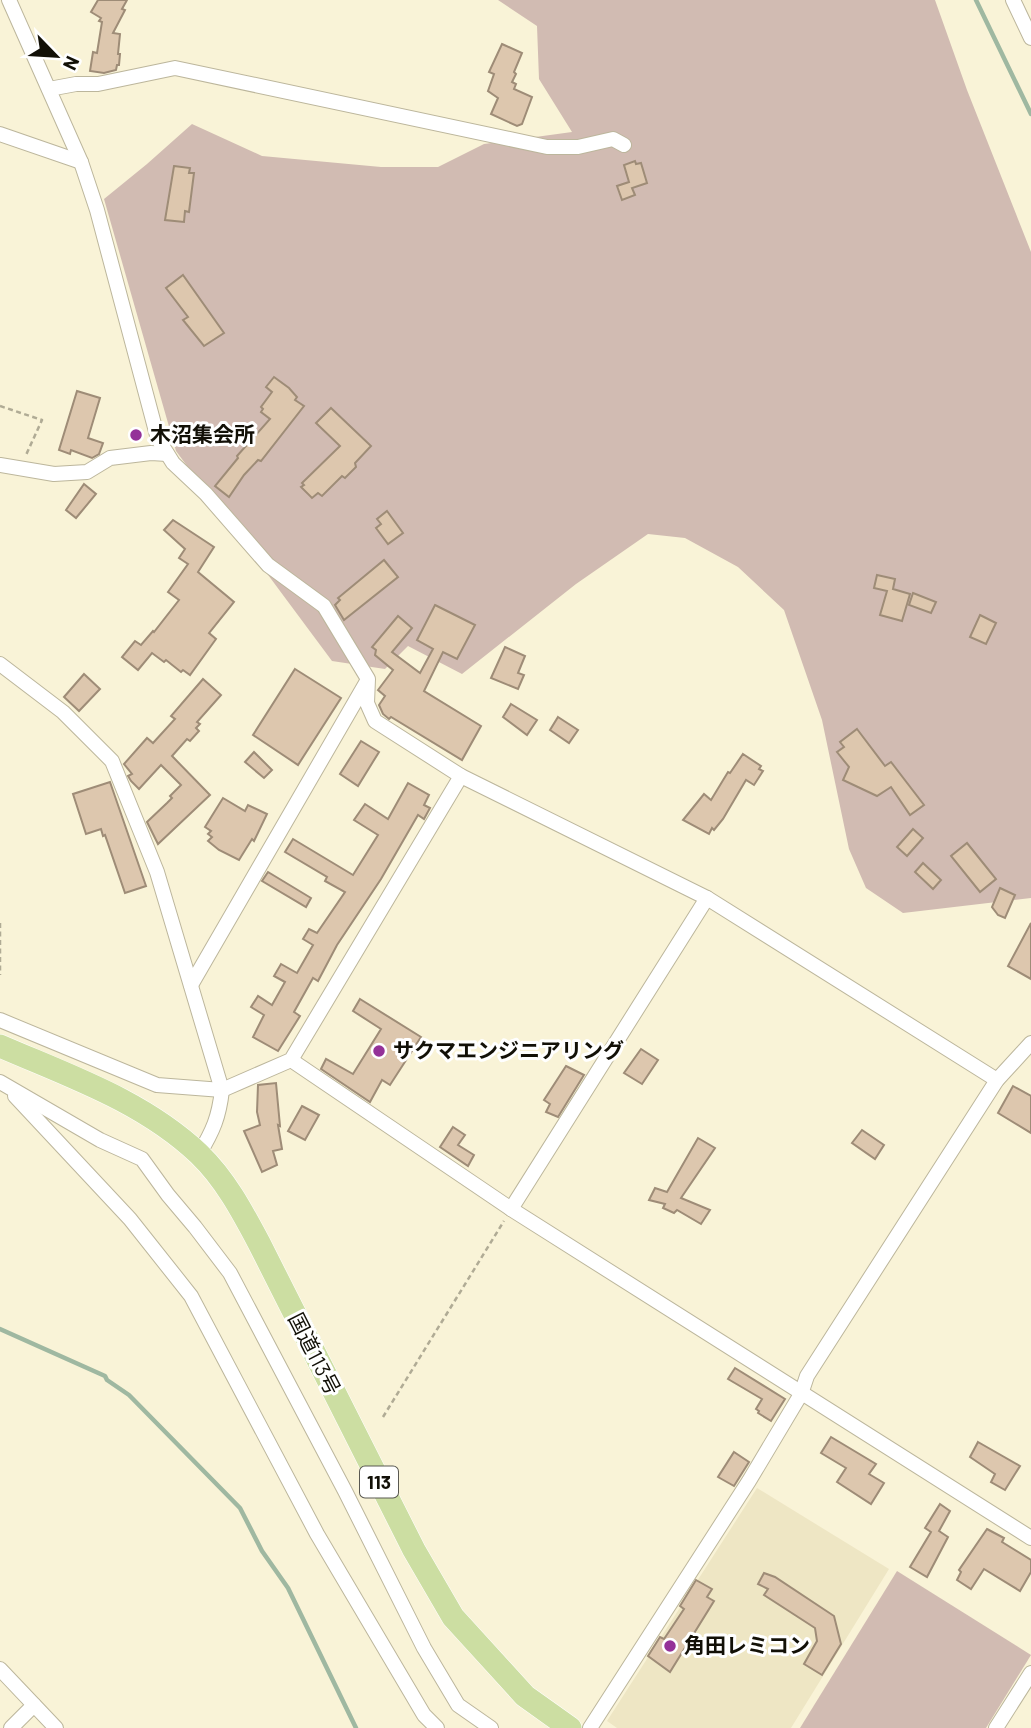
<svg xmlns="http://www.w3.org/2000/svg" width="1031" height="1728" font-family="Barlow,'Noto Sans JP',sans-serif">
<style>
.built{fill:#eee6c4}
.green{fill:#d1bbb2}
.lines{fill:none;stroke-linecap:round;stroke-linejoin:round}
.stream{stroke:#9fb8a1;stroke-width:4.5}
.building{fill:#ddc7ae;stroke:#9e8c77;stroke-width:2}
.minor-casing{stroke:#bcb69c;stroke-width:16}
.trunk-casing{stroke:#fff;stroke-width:24}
.path{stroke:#b0ab95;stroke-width:2.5;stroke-dasharray:5 3.5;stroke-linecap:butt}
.minor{stroke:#fff;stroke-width:14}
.trunk{stroke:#ccdea2;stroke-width:23}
.poi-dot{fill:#943198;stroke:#fff;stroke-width:2.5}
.labels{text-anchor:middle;stroke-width:6;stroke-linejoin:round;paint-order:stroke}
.shield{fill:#fff;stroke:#595851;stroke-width:2}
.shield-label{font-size:19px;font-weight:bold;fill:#121007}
.poi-label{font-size:21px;font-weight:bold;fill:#121007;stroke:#fff;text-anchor:start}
.street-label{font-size:21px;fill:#121007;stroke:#fff}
</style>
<rect width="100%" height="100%" fill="#f9f3d7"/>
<polygon class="built" points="757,1488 889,1569 791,1728 617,1728 607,1721"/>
<g class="green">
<polygon points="498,0 935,0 967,90 1031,252 1031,898 903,913 866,888 849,849 822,720 784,610 738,567 685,538 648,534 576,584 462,674 408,646 385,669 332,661 176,451 104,199 147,164 192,124 262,156 381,167 438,167 484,144 572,132 539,79 537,26"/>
<polygon points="897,1571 1031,1655 986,1728 800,1728"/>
</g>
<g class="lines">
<g class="stream">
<polyline points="976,0 1031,114"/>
<polyline points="0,1329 105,1376 107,1380 129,1395 240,1508 262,1551 288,1588 356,1728"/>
</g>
</g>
<g class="building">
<polygon points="98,0 127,0 122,9 125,10 113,33 120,34 118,54 120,54 119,65 117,65 116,70 104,73 90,71 93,52 97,53 102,22 99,21 101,18 91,12"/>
<polygon points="502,44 522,53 514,72 516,74 512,82 516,84 514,89 532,97 522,124 517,126 491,114 498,98 488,91 494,74 489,72"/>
<polygon points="635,161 636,164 641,163 647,183 632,188 635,195 622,200 617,186 629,182 624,165"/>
<polygon points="174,166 190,168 189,173 194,173 189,212 185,211 184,222 165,220"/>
<polygon points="183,275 224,333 204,346 183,320 188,317 166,288"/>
<polygon points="274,377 289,388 297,397 295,400 304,406 261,461 258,460 244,475 229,497 215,486 238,458 237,456 270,419 261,412 263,409 261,407 272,392 266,387"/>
<polygon points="77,391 100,398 88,438 103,443 99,454 92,458 71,450 70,454 59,450"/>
<polygon points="331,408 371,446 355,463 356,467 345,478 342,476 322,496 318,493 312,498 301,487 304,485 302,483 340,446 316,423"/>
<polygon points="84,484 96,494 76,518 66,510"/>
<polygon points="387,511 403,533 388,544 376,528 381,524 377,519"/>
<polygon points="173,520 214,547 198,572 234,602 209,633 216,639 190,675 183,670 181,672 166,660 164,662 152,653 138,670 122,657 135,641 141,645 153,631 154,632 179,600 168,592 188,564 179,558 185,549 164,530"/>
<polygon points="384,560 398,577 344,620 335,605 340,600 338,598"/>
<polygon points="877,575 895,579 893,589 910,594 902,621 880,615 887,591 874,588"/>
<polygon points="913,593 936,602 931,613 909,605"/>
<polygon points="435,605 475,625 457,659 443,652 424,691 481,726 462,760 391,717 389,719 383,714 379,705 385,696 378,690 393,670 375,655 376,650 372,647 398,616 412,628 392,652 420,673 433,649 417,640"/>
<polygon points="980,615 996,623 986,644 970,637"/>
<polygon points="505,647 525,656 518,673 524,675 518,689 491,678"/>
<polygon points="295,669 341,698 298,765 253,735"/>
<polygon points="84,674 100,689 79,711 64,697"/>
<polygon points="203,679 221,695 197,722 200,724 196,728 199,731 190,741 187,739 172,756 210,795 158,844 147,822 167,803 172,798 170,796 181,785 161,765 139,789 131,781 128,776 132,774 124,764 147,738 153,743 175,719 171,716"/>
<polygon points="511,704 537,720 527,735 503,717"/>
<polygon points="558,717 578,730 569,743 550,730"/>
<polygon points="857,729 885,766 891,762 924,805 910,815 891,787 877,796 843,780 849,767 837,752 844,747 840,742"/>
<polygon points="361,741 379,752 358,786 340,774"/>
<polygon points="254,752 272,770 264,778 245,762"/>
<polygon points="743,754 761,766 759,769 763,771 754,785 746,780 723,819 714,830 712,828 709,834 683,820 704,794 711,800 728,772 730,773"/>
<polygon points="110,782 146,886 125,893 105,835 103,836 101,829 86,834 73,794"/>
<polygon points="408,783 429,795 424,805 430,808 424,819 418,815 381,879 337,945 318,981 313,978 294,1012 300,1016 278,1051 253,1037 264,1015 251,1007 258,996 272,1005 285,982 274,976 281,964 297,973 313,945 303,939 309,929 317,933 345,892 325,881 327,877 285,852 293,839 353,875 378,835 354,820 365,804 388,819"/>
<polygon points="223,798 245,811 248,805 267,814 254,841 252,839 239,860 219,850 208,841 212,837 208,834 211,831 205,827"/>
<polygon points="913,829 923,838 907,856 897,847"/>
<polygon points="967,843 996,879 980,892 951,856"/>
<polygon points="923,863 941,880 933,889 915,872"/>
<polygon points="268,872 311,898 306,907 262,881"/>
<polygon points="1000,888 1015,895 1005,918 998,915 992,907"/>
<polygon points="1031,923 1031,979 1008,966"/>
<polygon points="360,999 421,1037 390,1085 382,1080 370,1102 321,1069 326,1059 353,1074 381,1029 353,1011"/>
<polygon points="641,1049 658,1060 642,1084 624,1073"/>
<polygon points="566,1066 584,1075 558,1117 546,1112 550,1104 544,1100"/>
<polygon points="276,1083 280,1126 278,1125 282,1149 273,1151 277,1165 262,1172 244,1131 260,1125 257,1112 258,1085"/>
<polygon points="1013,1086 1031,1096 1031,1133 998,1113"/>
<polygon points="302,1106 319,1115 305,1140 288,1131"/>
<polygon points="453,1127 465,1135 458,1145 474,1155 468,1166 440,1147"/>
<polygon points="862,1130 884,1145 875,1159 852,1143"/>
<polygon points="698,1138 715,1148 681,1198 710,1210 701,1224 677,1210 674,1213 663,1208 665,1204 649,1200 655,1188 667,1192"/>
<polygon points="735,1368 785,1399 771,1421 758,1413 759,1411 756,1409 762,1399 728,1379"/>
<polygon points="831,1437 876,1464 869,1474 884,1483 871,1504 837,1482 846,1468 821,1453"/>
<polygon points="978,1442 1020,1466 1005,1490 991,1482 995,1474 970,1457"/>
<polygon points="734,1452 749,1462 734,1486 718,1477"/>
<polygon points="940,1504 950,1511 939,1531 948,1537 927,1577 910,1567 931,1532 925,1528"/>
<polygon points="987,1529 1004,1538 1002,1542 1031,1560 1031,1572 1020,1591 984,1569 971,1589 957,1580 961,1572 959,1570"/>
<polygon points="764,1573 775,1577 834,1616 841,1644 822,1675 804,1664 817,1641 815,1628 764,1595 768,1589 758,1584"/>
<polygon points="696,1580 712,1589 707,1597 714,1601 670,1672 648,1656 660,1637 664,1639 684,1609 680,1606"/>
</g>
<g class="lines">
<defs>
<g id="minor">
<polyline points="9,0 81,162 97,210 158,439 173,463 206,494 268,565 324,606 368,679 367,703 375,721 461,776 707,898 997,1080"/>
<polyline points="1013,0 1031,38"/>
<polyline points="49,89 76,84 98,84 175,68 547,147 578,147 613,139 624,145"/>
<polyline points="0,134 81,162"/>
<polyline points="0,465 54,474 87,472 110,458 151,453 167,454"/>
<path d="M0,664L63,712L112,761L157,872L222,1090C219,1117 213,1131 199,1154"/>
<polyline points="191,985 366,683"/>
<polyline points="0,1020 157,1085 222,1090 291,1060 461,776"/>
<polyline points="291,1060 511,1209 1031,1538"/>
<polyline points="0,1082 100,1140 142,1159 168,1195 195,1227 230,1273 345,1491 424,1648 458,1705 491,1728"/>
<polyline points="15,1096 130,1219 191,1296 317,1534 424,1715 437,1728"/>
<polyline points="511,1209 707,898"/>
<polyline points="0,1669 56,1728"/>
<polyline points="11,1728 34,1705"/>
<polyline points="590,1728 749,1481 801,1394 807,1376 997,1080 1031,1043"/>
<polyline points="996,1728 1031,1673"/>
</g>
<path id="trunk" d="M0,1046C69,1076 143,1101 199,1154C225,1179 242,1211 259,1243L414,1550L453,1617L525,1696L570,1728"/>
</defs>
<use href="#minor" class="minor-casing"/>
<use href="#trunk" class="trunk-casing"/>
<g class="path">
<polyline points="0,406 42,420 26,455"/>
<polyline points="0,923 0,975"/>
<polyline points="383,1417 504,1221"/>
</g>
<use href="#minor" class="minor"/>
<use href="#trunk" class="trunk"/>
</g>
<g class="poi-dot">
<circle cx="136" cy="435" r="7"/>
<circle cx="379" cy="1051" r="7"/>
<circle cx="670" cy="1646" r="7"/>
</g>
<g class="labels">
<rect class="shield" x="360" y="1466.5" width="38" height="31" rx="5"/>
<g class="shield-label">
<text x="379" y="1489">113</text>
</g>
<g class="poi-label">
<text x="150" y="442">木沼集会所</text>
<text x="393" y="1058">サクマエンジニアリング</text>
<text x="684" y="1653">角田レミコン</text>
</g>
<g class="street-label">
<text transform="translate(314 1354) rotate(63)" y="7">国道113号</text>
</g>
</g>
<g transform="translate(56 56) rotate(115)" stroke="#ffffff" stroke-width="5" paint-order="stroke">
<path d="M0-5L12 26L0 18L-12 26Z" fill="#121007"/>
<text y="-10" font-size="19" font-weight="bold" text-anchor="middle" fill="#121007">N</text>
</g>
</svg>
